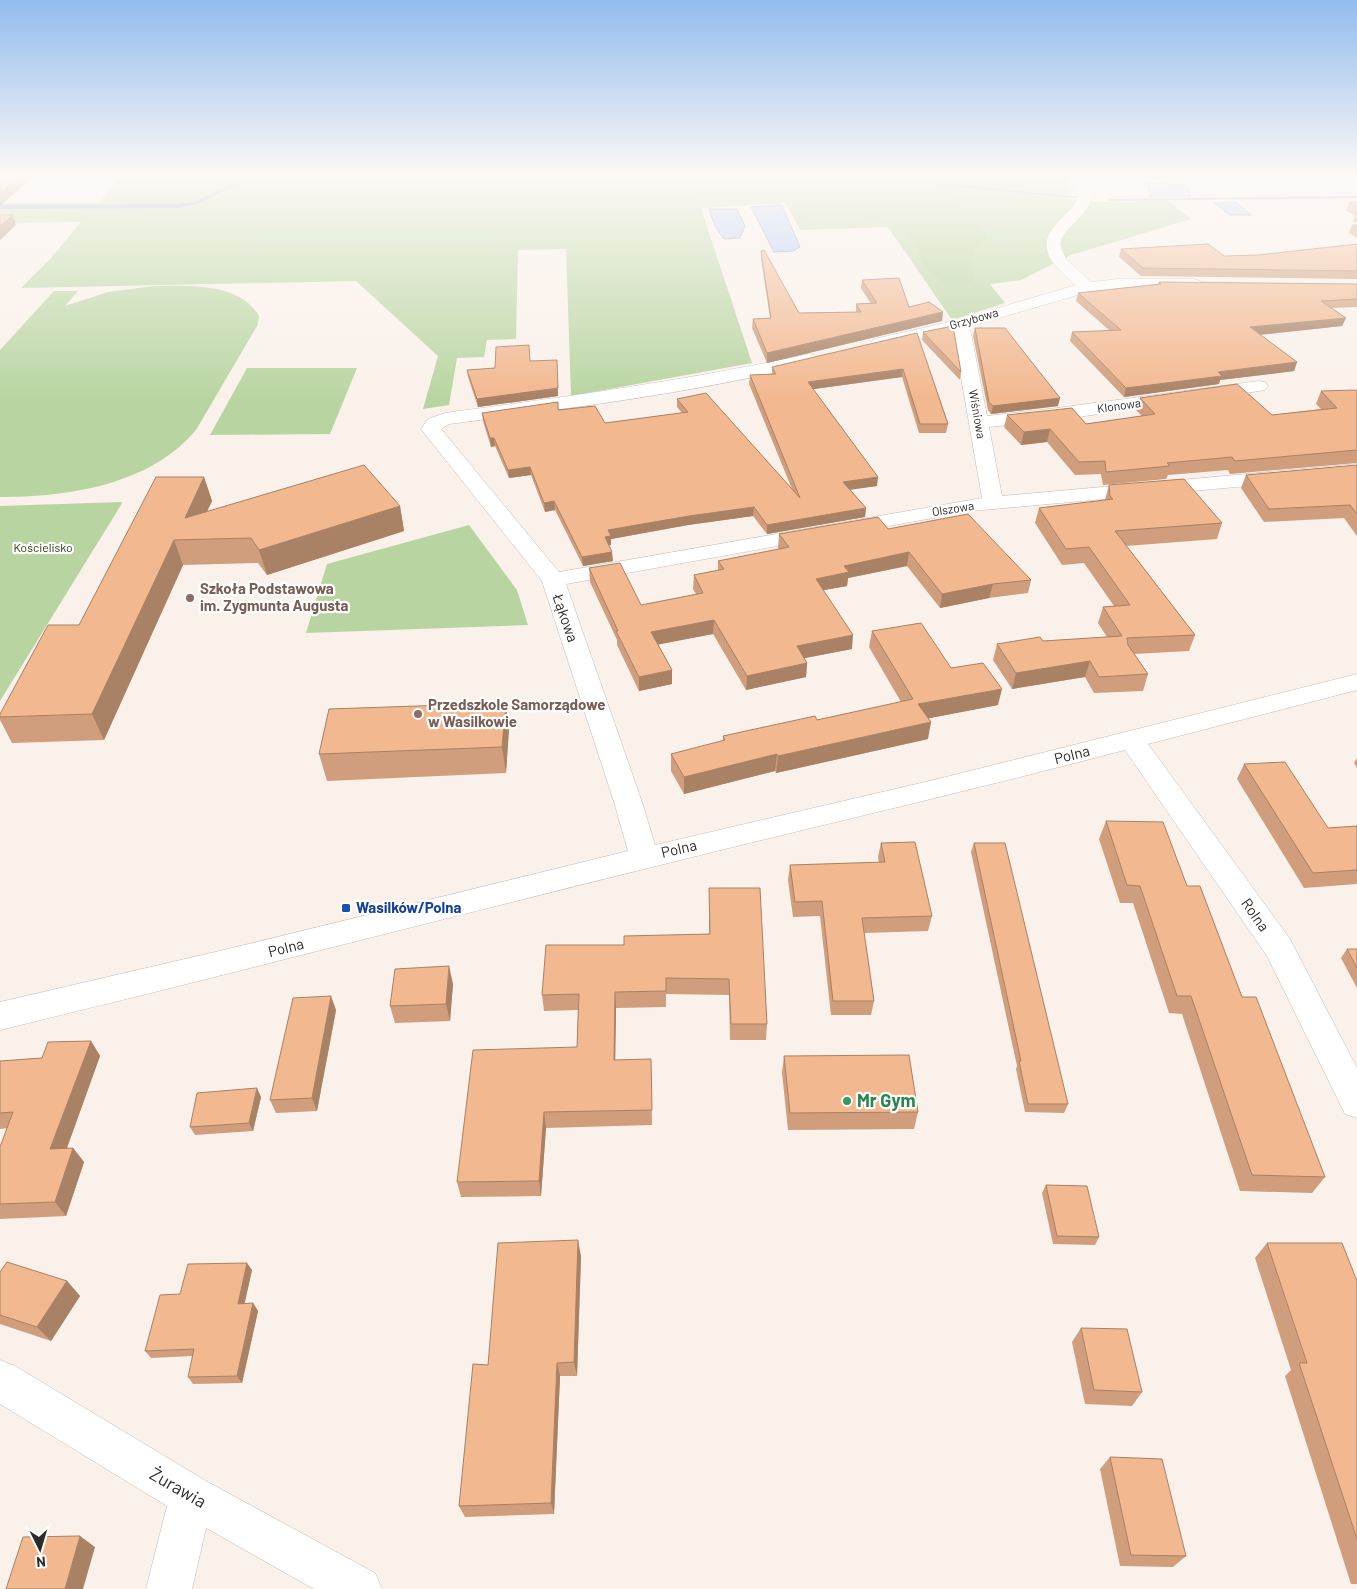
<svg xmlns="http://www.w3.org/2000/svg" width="1357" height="1589" font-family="Barlow,sans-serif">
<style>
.green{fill:#b8d5a1}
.forest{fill:#b1d197}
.water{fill:#b1c9f7;stroke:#8999b9}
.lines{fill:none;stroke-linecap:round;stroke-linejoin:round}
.stream{fill:#8999b9;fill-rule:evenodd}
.street-casing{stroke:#c6bcb6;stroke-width:1}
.street{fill:#fff;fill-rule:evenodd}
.wall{fill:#d09e7c}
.shaded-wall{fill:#a98165}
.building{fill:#f2b890;stroke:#a98165}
.education-dot{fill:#8d6e63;stroke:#fff;stroke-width:2}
.transit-dot{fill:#1a4fb4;stroke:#fff;stroke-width:2}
.leisure-dot{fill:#2e9e5b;stroke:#fff;stroke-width:2}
.labels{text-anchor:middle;stroke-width:4.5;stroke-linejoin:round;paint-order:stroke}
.far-street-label{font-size:12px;fill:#2d2a27;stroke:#fff}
.far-park-label{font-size:12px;fill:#24380f;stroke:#fff}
.education-label{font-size:15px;font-weight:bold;fill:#785e54;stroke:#fff;text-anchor:start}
.street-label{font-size:15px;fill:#2d2a27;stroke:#fff}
.transit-label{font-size:15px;font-weight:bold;fill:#164399;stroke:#fff;text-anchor:start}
.near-leisure-label{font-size:18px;font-weight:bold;fill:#27864d;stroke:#fff;text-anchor:start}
.near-street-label{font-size:18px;fill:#2d2a27;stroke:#fff}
</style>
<rect width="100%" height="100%" fill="#faf1ea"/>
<g class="green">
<polygon points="122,176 1064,176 1069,191 1067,199 1107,202 1169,201 1191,219 1071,255 1021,280 990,284 1005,303 952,320 888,227 800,230 786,203 701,208 752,363 571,396 566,249 518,250 516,339 487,340 484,357 457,358 449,405 423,409 438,356 356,281 21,288 51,258 81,222 0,223 0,203 99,203"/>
<path d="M154,286C188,286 239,282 259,316L257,326L196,430C150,485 68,497 0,497V350L54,291H78L65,306L108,292Z"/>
<polygon points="247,368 357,368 330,434 210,435"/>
<polygon points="122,502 121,505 0,701 0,506"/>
<polygon points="469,525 517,590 528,625 306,633 327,564"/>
</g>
<path class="forest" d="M691,176H813L936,189C959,196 972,215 987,233L983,242L974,248C971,259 970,267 974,278L969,283H943L925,267L914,239L888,223L871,222L817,224L803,220L797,205L786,200L705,204L700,208Z"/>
<g class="water">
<polygon points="1147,183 1187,185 1191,196 1150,196"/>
<polygon points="1236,202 1251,215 1230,215 1214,203"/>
<polygon points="782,205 800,247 793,251 774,252 751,207"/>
<polygon points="737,209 745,226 740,238 724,239 715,226 709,209"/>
</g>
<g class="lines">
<g class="stream">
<polygon points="247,176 254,176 198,204 178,208 0,209 0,205 178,204 195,202"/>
<polygon points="840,176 862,176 1079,197 1077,198"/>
<polygon points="1357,196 1357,198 1110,201 1108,200 1110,199"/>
</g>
<defs>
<g id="street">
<path d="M1073,176H1086C1088,182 1091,189 1091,195C1091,216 1063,225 1060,245L1066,259L1091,282L1118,279H1194L1200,281L1202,284L1200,287L1194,289H1118L1088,292L968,327L971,333L987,416L1057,408L1259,381L1265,382L1268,386L1265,390L1259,391L1057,420L989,427L1002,496L1357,464V476L972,511L566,584L642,802L655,845L938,779L1357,674V690L1148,744L1290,939L1357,1068V1118L1345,1114L1267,956L1125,750C965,792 804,829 644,869C429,922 215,978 0,1030V1002L228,949L628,851L614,802L542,581L421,429L428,419L445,413C567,397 689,380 809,354L815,355L818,359L815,363C695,393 571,408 449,424L441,429L559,572L982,498L953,331L880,348L874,347L871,343L874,339L954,321L1076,285C1053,265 1032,247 1060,220C1066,214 1075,207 1077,199C1079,191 1075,183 1073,176Z"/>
<polygon points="0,1360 15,1366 206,1481 375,1573 382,1589 314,1589 206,1528 192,1589 146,1589 167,1506 0,1404"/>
</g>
</defs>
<use href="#street" class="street-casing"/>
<use href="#street" class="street"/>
</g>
<g class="wall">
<polygon points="1357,202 1357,223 1353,221 1355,215 1346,211 1349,203"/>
<polygon points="1352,225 1357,225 1357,238 1349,233"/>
<polygon points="1357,244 1357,279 1141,276 1119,257 1121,249 1224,256 1258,255"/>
<polygon points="761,251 799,313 856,312 856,304 871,304 861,288 862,280 909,307 943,312 942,321 767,363 752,328 753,319 770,318 761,259"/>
<polygon points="1159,282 1357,284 1357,307 1332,308 1346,318 1342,326 1260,335 1297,362 1294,371 1220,380 1219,384 1124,397 1070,341 1072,332 1110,331 1076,301 1078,293 1158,284"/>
<polygon points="975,328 1058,406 991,414 988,410 973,336"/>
<polygon points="923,332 961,372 960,380 922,340"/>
<polygon points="917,333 948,424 946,433 919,433 902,377 813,389 877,486 850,489 866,508 865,517 767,534 753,516 688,525 611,539 611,545 609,545 613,561 583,566 555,510 545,512 531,475 509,478 495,446 491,447 483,421 482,413 559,410 605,423 682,413 677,407 677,399 792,489 749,384 750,375 772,374 772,367"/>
<polygon points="530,361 557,368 558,396 478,407 468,377 467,370 495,368"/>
<polygon points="1321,391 1357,391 1357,463 1230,474 1228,470 1168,475 1166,479 1103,485 1101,474 1075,475 1047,442 1021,445 1004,427 1007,415 1086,424 1142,416 1136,410 1140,398 1272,415 1321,409 1316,404"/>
<polygon points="1357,465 1357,536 1344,518 1264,522 1241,488 1246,475"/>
<polygon points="204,477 212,501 207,511 400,506 404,531 267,575 258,563 183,565 104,740 12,743 0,720 0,714 79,625"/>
<polygon points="1109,485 1222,523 1217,539 1126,546 1195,635 1189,651 1134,654 1148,674 1143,691 1094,693 1085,677 1012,689 993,660 997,644 1107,637 1098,623 1103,607 1114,606 1084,563 1062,565 1035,523 1039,508 1105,500"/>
<polygon points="888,529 1031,580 1028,593 989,598 940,608 907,566 848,578 847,586 823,590 852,649 804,658 807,663 806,677 746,690 713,634 658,644 672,670 672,684 639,691 617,645 617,640 590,582 589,568 641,605 696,594 693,589 694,575 718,570 718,561 779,549 778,548 779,534"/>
<polygon points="872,631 951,668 998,705 929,718 928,739 776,773 775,771 684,794 671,771 671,754 723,741 723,736 817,720 901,702 869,647"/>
<polygon points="509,729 506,773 327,781 319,754"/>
<polygon points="1357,758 1357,768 1354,763"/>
<polygon points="1244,764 1328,828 1357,826 1357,884 1304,888 1237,779"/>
<polygon points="1106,821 1187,886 1242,997 1325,1177 1312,1193 1240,1191 1182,1014 1169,1013 1133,903 1120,903 1099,839"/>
<polygon points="881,843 932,916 928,931 864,933 874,1001 871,1015 831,1015 820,916 793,917 788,880 790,865 879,863 878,857"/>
<polygon points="974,843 1068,1104 1064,1113 1025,1112 1016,1069 1017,1066 971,852"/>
<polygon points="709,888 767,1024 766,1040 730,1040 729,995 666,994 666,1007 616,1008 615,1060 651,1059 652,1125 546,1128 541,1196 461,1197 457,1182 577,1047 578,1010 544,1011 542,995 624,945 709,934"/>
<polygon points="1347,949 1357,949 1357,988 1341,958"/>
<polygon points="453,984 450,1021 395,1023 390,1006"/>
<polygon points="336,1010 317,1111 276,1113 270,1100"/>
<polygon points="91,1041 100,1056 67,1148 73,1148 84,1162 66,1216 0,1219 0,1147 7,1128 0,1129 0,1061 42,1058"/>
<polygon points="784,1056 918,1112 914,1129 788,1130 782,1073"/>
<polygon points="261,1097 253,1131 195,1135 190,1127"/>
<polygon points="1046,1185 1099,1237 1095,1245 1053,1244 1042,1193"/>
<polygon points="1267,1243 1357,1281 1357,1584 1351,1584 1285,1376 1291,1370 1255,1258"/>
<polygon points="581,1256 577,1376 560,1376 554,1514 465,1517 459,1506 488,1365"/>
<polygon points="252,1270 244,1304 253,1303 258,1311 242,1383 193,1384 188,1377 193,1356 151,1358 145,1351 180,1294"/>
<polygon points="0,1272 67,1281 80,1296 51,1341 0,1324"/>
<polygon points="1081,1328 1142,1392 1132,1406 1085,1404 1072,1342"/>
<polygon points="1110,1457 1186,1556 1173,1567 1120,1566 1100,1469"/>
</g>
<g class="shaded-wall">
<polygon points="20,176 34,176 0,206 0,193"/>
<polygon points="13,215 16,225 0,240 0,226"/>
<polygon points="943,312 942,321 767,363 767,353"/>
<polygon points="1346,318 1342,326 1247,336 1250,327"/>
<polygon points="1297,362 1294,371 1220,380 1219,384 1124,397 1126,388 1218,372"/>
<polygon points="557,368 558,396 478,407 477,399"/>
<polygon points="903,369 902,377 807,390 808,382"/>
<polygon points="1060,398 1058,406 991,414 993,406"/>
<polygon points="1050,429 1047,442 1021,445 1024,432"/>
<polygon points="490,438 494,438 495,446 491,447"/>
<polygon points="530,467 531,475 509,478 508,470"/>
<polygon points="204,477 212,501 194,540 185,518"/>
<polygon points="878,477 877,486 842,491 843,482"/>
<polygon points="554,501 555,510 545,512 544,503"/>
<polygon points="400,506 404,531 267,575 259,550"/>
<polygon points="754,507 753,516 688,525 611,539 611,545 605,546 605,537 608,530 689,516"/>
<polygon points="866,508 865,517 767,534 767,525"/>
<polygon points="174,540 183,565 104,740 92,714"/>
<polygon points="612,552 613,561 583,566 582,557"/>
<polygon points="909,552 907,566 848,578 847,586 814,592 816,579 844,566"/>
<polygon points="993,584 989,598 940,608 942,594"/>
<polygon points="714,620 713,634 651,646 651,632"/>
<polygon points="853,635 852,649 795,660 797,646"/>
<polygon points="1090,661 1085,677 1012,689 1016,673"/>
<polygon points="807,663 806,677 746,690 747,676"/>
<polygon points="672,670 672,684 639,691 639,677"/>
<polygon points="1002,689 998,705 915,721 918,704"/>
<polygon points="506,703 509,729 506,773 502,747"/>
<polygon points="931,722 928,739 776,773 778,756"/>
<polygon points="777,754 775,771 684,794 684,777"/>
<polygon points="449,966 453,984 450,1021 446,1004"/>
<polygon points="615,992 616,1008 615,1076 614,1060"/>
<polygon points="331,996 336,1010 317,1111 312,1098"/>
<polygon points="91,1041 100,1056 61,1164 50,1149"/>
<polygon points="257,1088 261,1097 253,1131 249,1123"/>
<polygon points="544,1112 546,1128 541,1196 539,1181"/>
<polygon points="73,1148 84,1162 66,1216 55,1202"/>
<polygon points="578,1240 581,1256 577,1376 574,1362"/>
<polygon points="247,1263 252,1270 243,1311 238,1304"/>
<polygon points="67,1281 80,1296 51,1341 37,1327"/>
<polygon points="253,1303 258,1311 242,1383 237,1376"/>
<polygon points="557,1363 560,1376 554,1514 551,1503"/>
<polygon points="80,1536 95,1547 83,1589 65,1589"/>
</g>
<g class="building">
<polygon points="0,176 20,176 0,193"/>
<polygon points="1357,202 1357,207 1349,203"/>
<polygon points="0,215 13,215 0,226"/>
<polygon points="1352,225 1357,225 1357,228"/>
<polygon points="1208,244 1224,256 1258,255 1357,244 1357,271 1143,268 1121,249"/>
<polygon points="764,250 799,313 861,312 856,304 877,303 862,280 899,278 909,307 929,302 943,312 767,353 753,319 771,318 761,251"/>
<polygon points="1159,282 1357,284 1357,299 1321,301 1346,318 1250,327 1297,362 1218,372 1222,376 1126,388 1072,332 1121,330 1078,293 1161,284"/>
<polygon points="953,326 961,372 923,332"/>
<polygon points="975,328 1005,328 1060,398 993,406 989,402"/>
<polygon points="917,333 948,424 920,424 903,369 808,382 878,477 843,482 866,508 767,525 754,507 689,516 608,530 611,536 605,537 612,552 582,557 554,501 544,503 530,467 508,470 494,438 490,438 482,413 558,402 558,410 595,406 605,423 688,412 677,399 706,393 800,498 750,375 776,374 772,367"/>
<polygon points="529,345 530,361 557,360 558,388 477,399 467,370 495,368 496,347"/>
<polygon points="1237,384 1272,415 1337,408 1321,391 1356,390 1357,391 1357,450 1235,461 1232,457 1167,463 1170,466 1106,472 1105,461 1079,462 1050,429 1024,432 1007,415 1072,408 1086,424 1155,414 1140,398"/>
<polygon points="364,465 400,506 259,550 251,538 174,540 92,714 0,717 0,714 48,625 79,625 156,477 204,477 185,518"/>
<polygon points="1357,465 1357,514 1350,505 1269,509 1246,475"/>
<polygon points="1184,479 1222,523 1115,531 1195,635 1127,638 1128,645 1148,674 1099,677 1090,661 1016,673 997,644 1040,637 1043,641 1122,636 1103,607 1130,605 1089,547 1066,549 1039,508 1113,499 1110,496 1109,485"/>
<polygon points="968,514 1031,580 993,584 942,594 909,552 844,566 849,572 816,579 853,635 797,646 807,663 747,676 714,620 651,632 672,670 639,677 616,631 618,631 589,568 620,563 641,605 703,593 694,575 724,569 718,561 789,547 779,534 878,517 888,529"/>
<polygon points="921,623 951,668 983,663 1002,689 918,704 931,722 778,756 777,754 684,777 671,754 725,740 723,736 815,716 817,720 913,699 872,631"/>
<polygon points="506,703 502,747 319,754 329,709"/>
<polygon points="1285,762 1328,828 1357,826 1357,870 1313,873 1244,764"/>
<polygon points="1106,821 1163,822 1187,886 1200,886 1242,997 1256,997 1325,1177 1252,1175 1191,996 1177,996 1140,886 1127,885"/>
<polygon points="915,842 932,916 862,918 874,1001 833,1001 822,901 795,902 790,865 885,862 881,843"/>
<polygon points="974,843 1005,843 1068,1104 1028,1104 1019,1061 1021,1061"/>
<polygon points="709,888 760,888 767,1024 731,1024 729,979 666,978 666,991 615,992 614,1060 651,1059 652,1110 544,1112 539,1181 457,1182 473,1050 577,1047 579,994 542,995 546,945 624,945 624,936 710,934"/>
<polygon points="1347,949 1357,949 1357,968"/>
<polygon points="449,966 446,1004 390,1006 395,969"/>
<polygon points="331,996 312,1098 270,1100 293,998"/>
<polygon points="91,1041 50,1149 73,1148 55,1202 0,1204 0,1147 13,1112 0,1113 0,1061 42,1058 48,1042"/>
<polygon points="909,1055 918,1112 790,1113 784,1056"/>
<polygon points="257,1088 249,1123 190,1127 197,1093"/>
<polygon points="1046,1185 1087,1186 1099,1237 1057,1236"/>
<polygon points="578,1240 574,1362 557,1363 551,1503 459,1506 473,1364 488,1365 498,1243"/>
<polygon points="1267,1243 1342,1243 1357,1281 1357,1539 1299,1363 1307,1363"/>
<polygon points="7,1262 67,1281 37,1327 0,1315 0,1272"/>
<polygon points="247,1263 238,1304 253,1303 237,1376 188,1377 194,1349 145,1351 160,1295 180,1294 188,1264"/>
<polygon points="1081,1328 1127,1329 1142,1392 1094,1390"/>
<polygon points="1110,1457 1162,1459 1186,1556 1131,1555"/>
<polygon points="80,1536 65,1589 6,1589 23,1537"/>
</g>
<linearGradient id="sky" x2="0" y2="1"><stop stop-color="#92bcee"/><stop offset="0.44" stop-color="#fdf9f6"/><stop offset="1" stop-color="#fdf9f6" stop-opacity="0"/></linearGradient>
<rect width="1357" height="399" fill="url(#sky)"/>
<g class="education-dot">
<circle cx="190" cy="598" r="5"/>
<circle cx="418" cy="714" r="5"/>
</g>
<rect class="transit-dot" x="341" y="903" width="10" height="10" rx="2.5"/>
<circle class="leisure-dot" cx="847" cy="1101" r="5"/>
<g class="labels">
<g class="far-street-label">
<text transform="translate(974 319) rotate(-16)" y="4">Grzybowa</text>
<text transform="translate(1119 406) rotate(-8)" y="4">Klonowa</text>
<text transform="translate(977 414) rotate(80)" y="4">Wiśniowa</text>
<text transform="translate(953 509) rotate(-9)" y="4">Olszowa</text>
</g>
<g class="far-park-label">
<text x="43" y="552">Kościelisko</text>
</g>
<g class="education-label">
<text x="200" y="594">Szkoła Podstawowa<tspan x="200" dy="17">im. Zygmunta Augusta</tspan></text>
<text x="428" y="710">Przedszkole Samorządowe<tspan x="428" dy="17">w Wasilkowie</tspan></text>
</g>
<g class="street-label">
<text transform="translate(565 618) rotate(71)" y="5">Łąkowa</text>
<text transform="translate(1072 755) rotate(-14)" y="5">Polna</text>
<text transform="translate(679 849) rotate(-13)" y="5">Polna</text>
<text transform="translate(1255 915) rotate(55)" y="5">Rolna</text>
<text transform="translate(286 948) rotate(-14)" y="5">Polna</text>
</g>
<g class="transit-label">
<text x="356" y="913">Wasilków/Polna</text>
</g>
<g class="near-leisure-label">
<text x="857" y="1107">Mr Gym</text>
</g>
<g class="near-street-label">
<text transform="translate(178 1488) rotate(30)" y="6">Żurawia</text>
</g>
</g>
<g transform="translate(40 1549) rotate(175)" stroke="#ffffff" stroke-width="4" paint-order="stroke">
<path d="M0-4L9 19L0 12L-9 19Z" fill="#2d2a27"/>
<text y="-8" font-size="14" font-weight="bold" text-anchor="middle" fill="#2d2a27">N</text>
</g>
</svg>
